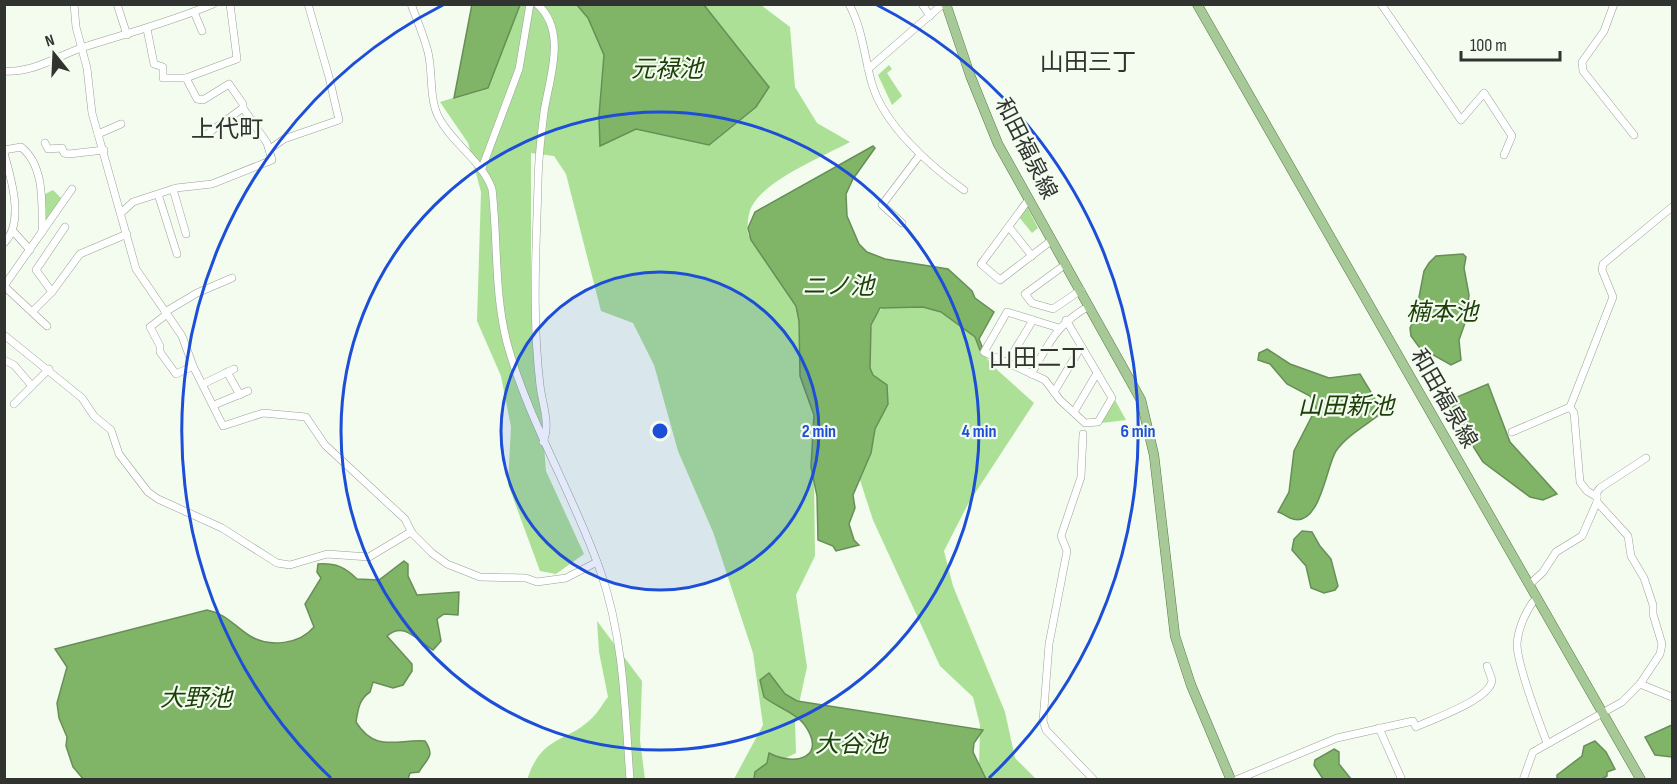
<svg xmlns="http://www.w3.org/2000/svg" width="1677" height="784" font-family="'Sofia Sans Condensed','Noto Sans JP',sans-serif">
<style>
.green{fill:#ace096}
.water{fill:#80b568;stroke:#688e57;stroke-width:1.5}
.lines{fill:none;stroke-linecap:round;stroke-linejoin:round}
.minor-casing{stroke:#99a196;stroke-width:8}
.major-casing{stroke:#577c46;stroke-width:10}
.minor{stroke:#fff;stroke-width:7}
.major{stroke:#a7c897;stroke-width:9}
.ring{fill:none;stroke:#1d4ed8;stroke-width:3}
.labels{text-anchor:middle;stroke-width:4.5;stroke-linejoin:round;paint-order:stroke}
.street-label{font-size:22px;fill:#30332f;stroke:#f3fcef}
.neighbourhood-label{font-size:24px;fill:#30332f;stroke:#f3fcef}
.water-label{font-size:24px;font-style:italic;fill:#1d4009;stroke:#f3fcef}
.centre{fill:#1d4ed8;stroke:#f3fcef;stroke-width:3}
.ring-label{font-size:18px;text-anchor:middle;font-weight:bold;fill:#1d4ed8;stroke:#f3fcef;stroke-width:4.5;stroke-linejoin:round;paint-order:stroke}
</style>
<rect width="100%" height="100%" fill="#f3fcef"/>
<g class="green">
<path d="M520,5H577L588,18L604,55L599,116L600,145L636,129L671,134L730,39L704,5H761L790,27L795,87L817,123L850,142C822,157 767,179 752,206C748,213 747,227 748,234L796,306L799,321L800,376L814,415L811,467L814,477L815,556L796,595L807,667L795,722L796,753L756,773L755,779H734L763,725L753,653L713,532L678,451L654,365L633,323L601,311L566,174L554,156L531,153V281L546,471L584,554L556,574L540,571L508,484L511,427L501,376L477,321L481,192L468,143L440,102L488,87Z"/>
<polygon points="889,65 892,69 887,73 902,96 892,105 878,75"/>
<polygon points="53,190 62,199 48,220 45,219 45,194"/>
<polygon points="1027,207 1038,228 1032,233 1019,217"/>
<path d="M885,307L930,308L953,318L975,337L980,350L994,367L1034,403L968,504L944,551L953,586L1005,712L1015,758L1036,779H985L979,768L980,725L973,697L940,666L873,520L860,480L871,453L875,429L888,405L887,385C882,382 875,378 872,373C863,360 869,312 885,307Z"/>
<polygon points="1115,400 1126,420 1101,423"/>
<path d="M597,621L642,681L640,740L645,779L527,780C542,733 568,744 594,716C599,711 603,703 608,697L599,652Z"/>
</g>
<g class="water">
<polygon points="472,4 520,5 488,88 454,98"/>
<polygon points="577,5 704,5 769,87 756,107 709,145 636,129 600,146 599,116 604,55 588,18"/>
<polygon points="873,146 875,148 853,179 846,194 847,216 859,244 867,252 885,259 948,269 972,291 975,298 994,312 979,339 983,349 980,350 975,337 941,312 923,307 880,308 871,325 870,368 873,375 887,385 888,404 875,429 871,453 853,495 855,508 849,524 854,540 859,545 836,551 833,546 818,540 817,496 811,467 814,415 800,376 799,321 796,306 751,240 748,228 755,212"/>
<polygon points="1463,254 1466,257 1464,268 1469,295 1466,320 1459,340 1461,360 1451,365 1419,347 1411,336 1410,328 1415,318 1424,271 1429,263 1436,256"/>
<path d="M1267,349L1290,364L1329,378L1360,374L1383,412C1368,424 1347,435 1336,451C1326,466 1320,531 1290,518C1286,516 1282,513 1278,512L1289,492L1294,451L1316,408L1310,396L1287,384L1270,364L1258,360L1259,353Z"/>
<polygon points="1488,384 1510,442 1557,494 1543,500 1530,497 1483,462 1445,402"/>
<polygon points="1302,531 1312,532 1320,546 1331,559 1338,586 1335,590 1324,593 1311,588 1306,566 1292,550 1294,539"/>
<path d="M404,561L408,564V576L417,595L459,592L458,615L444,614L437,619L441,641L433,650C417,641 405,621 387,636L412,664V671L403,685L393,688L373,682L370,692C359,699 358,710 356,722C375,753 397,739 425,741C436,757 426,759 419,772L410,773L408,779L84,780L73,767L66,746L67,737L59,718L57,703L67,667L55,649L207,610C227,614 234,626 250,636C270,648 300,644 314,627L305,604L321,578L317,572L318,564C336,563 345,567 357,579L379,580Z"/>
<path d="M769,673L785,694L797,701L983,730L974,743L973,752L986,779H754L755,772L767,763L769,753C796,767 828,757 804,724C795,712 776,707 764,697L760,680Z"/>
<polygon points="1672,725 1672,757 1655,755 1645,737"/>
<polygon points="1595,741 1606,752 1615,769 1607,772 1607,776 1602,779 1557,779 1557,775 1582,756 1584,746"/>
<polygon points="1334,749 1339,752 1339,764 1351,779 1323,779 1314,765 1315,760"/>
</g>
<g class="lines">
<defs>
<g id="minor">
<polyline points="74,4 76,27 87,68 92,113 136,269 182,336 193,366 223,426 263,413 306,417 325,445 405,519 412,533 432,553 447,564 480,577 526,578 537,582 566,578 597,562"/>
<polyline points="117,4 127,35"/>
<path d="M411,4C417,20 424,36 428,52C433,73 429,97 438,116C452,144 481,159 492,189C498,241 494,292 507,343C529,423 574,495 601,573C624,639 625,711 630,780"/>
<path d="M537,4C568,31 549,79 544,112C541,136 538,160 538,185C536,251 532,318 540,385C542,404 551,424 543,442"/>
<path d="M849,4C863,30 864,56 872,84C884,125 930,166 964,190"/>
<polyline points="922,4 930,16"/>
<polyline points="1381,4 1461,120 1484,93 1512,136 1504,155"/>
<polyline points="1614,4 1604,31 1582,62 1583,71 1634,135"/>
<polyline points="194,12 202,31"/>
<polyline points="147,29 154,64 163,67 163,78 186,78 197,99 203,100 229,84 243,104 243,108 207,134"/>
<polyline points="868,69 943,4"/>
<path d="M4,71C34,73 57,56 84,47C128,33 171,22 213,4"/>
<polyline points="186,78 237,59 230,4"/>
<polyline points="98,134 121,124"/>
<polyline points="45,143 48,149 62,148 64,153 69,154 104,150"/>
<polyline points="270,149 284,139 339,120 329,77 308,4"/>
<path d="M4,150L21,147C45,166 42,204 42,232"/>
<path d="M4,153C11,178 25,223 4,243"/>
<polyline points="482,168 519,69 530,4"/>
<polyline points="173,189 186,234"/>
<polyline points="158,194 177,254"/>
<polyline points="1029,199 981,264 1000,280 1052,240"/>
<polyline points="121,213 133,202 176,188 212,184 272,160 267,143 243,108"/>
<polyline points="902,223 882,205 919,156"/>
<polyline points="1009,227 1032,256"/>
<polyline points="13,231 30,250"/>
<polyline points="1066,264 1025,294 1032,303 1053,309 1081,290"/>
<polyline points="4,286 72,189"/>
<polyline points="4,286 47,326"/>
<polyline points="52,292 36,270 65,227"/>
<polyline points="33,311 52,292 80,254 127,234"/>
<polyline points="165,312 197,293 232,278"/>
<polyline points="167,314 150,327 160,346 160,352 176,374 193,366"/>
<polyline points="1059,328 1007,312 984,352 1045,380 1060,400 1085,423 1098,422 1112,398 1066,320"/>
<polyline points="4,335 82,398 94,416 111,430 119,454 148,492 158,499 222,528 277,563 290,565 327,554 369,557 409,533 412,533"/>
<polyline points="4,360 14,365 32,386"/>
<polyline points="1007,363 1033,320"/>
<polyline points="227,372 240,395"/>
<path d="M1031,374C1050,342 1056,325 1089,306"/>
<polyline points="203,384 234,369"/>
<polyline points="1054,392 1081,347"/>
<polyline points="14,404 49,369"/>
<polyline points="214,405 248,391"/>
<polyline points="1570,407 1574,413 1580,482 1587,491 1597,497"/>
<polyline points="1074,412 1097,373"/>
<polyline points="1512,432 1570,407 1613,297 1602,270 1603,264 1672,207"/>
<polyline points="1083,434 1081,477 1061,536 1067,551 1049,644 1043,721 1046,730 1094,780"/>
<polyline points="1530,584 1543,572 1556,552 1582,536 1597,502 1597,492 1600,488 1646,458"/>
<path d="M1537,597C1527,608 1518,628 1517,644C1517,664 1539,722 1547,743"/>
<polyline points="1640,684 1672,697"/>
<polyline points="1379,728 1402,780"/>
<path d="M1236,780L1337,738L1413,721L1416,727C1433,719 1491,699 1492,680L1487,666"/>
<polyline points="1523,780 1533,752 1622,702 1640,684 1660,654 1662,644 1653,614 1653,605 1644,578 1631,556 1628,536 1597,502"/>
</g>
<g id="major">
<polyline points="946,4 970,75 998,144 1141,400 1154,455 1175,636 1191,685 1231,780"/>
<polyline points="1197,4 1641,780"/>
</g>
</defs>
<use href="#minor" class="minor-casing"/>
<use href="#major" class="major-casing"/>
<use href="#minor" class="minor"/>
<use href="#major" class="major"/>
</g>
<circle cx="660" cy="431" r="159" fill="#1d4ed8" fill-opacity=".12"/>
<g class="ring">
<circle cx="660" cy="431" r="159"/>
<circle cx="660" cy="431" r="319"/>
<path d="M331 778A478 478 0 0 1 443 5M877 5A478 478 0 0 1 989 778"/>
</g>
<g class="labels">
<g class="street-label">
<text transform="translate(1027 148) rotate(63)" y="8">和田福泉線</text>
<text transform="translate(1445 398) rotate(60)" y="8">和田福泉線</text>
</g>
<g class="neighbourhood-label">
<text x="1088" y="70">山田三丁</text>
<text x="227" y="137">上代町</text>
<text x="1037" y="366">山田二丁</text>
</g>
<g class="water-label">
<text x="667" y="77">元禄池</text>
<text x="838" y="294">ニノ池</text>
<text x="1442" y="320">楠本池</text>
<text x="1346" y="414">山田新池</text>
<text x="196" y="706">大野池</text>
<text x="851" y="752">大谷池</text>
</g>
</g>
<circle cx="660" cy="431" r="9" class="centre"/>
<g class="ring-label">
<text x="819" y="437">2 min</text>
<text x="979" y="437">4 min</text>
<text x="1138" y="437">6 min</text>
</g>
<rect width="1677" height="784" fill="none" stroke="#30332f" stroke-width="12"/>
<g transform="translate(54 54) rotate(342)" stroke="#f3fcef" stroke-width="4.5" paint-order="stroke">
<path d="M0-4.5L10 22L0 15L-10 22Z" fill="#30332f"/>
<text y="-9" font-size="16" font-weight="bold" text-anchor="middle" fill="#30332f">N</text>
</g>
<path d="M1461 51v9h99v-9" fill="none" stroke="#30332f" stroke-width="3"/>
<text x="1470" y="51" font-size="18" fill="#30332f" stroke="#f3fcef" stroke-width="4.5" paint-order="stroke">100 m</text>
</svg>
